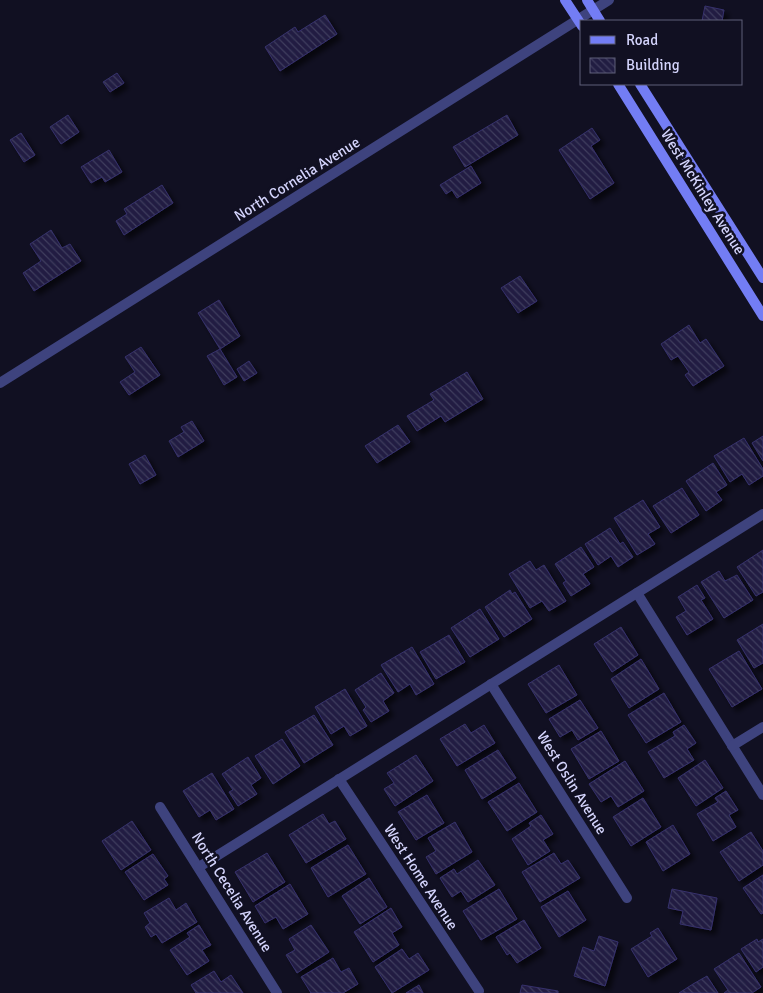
<svg xmlns="http://www.w3.org/2000/svg" width="763" height="993" font-family="Signika,sans-serif">
<style>
.building{fill:url(#building-back-hatch);stroke:#36316c;filter:url(#shadow)}
.lines{fill:none;stroke-linecap:round;stroke-linejoin:round}
.minor{stroke:#3e437e;stroke-width:10}
.tertiary{stroke:#3e437e;stroke-width:10}
.secondary{stroke:#737df4;stroke-width:10}
.labels{text-anchor:middle;stroke-width:5;stroke-linejoin:round;paint-order:stroke}
.street-label{font-size:15px;fill:#d4d4fc;stroke:#111022}
</style>
<defs>
<pattern id="building-back-hatch" width="6" height="6" patternUnits="userSpaceOnUse" patternTransform="scale(1.25)"><rect width="6" height="6" fill="#211d42"/><path d="M-1 5l2 2M0 0l6 6M5-1l2 2" fill="none" stroke="#403d5e"/></pattern>
<filter id="shadow"><feDropShadow dx="4.5" dy="4.5" stdDeviation="2.5" flood-color="#0009"/></filter>
</defs>
<rect width="100%" height="100%" fill="#111022"/>
<g class="building">
<polygon points="705,6 724,10 722,21 702,21"/>
<polygon points="325,15 337,34 280,71 265,47 295,27 298,32"/>
<polygon points="117,73 124,83 110,92 103,82"/>
<polygon points="68,115 79,132 61,144 50,127"/>
<polygon points="507,115 518,135 465,167 453,147"/>
<polygon points="592,128 600,140 591,146 614,183 590,199 559,150"/>
<polygon points="21,133 35,155 24,162 10,140"/>
<polygon points="109,150 122,172 105,182 102,177 91,183 81,167"/>
<polygon points="471,166 481,183 457,198 452,190 446,194 440,185"/>
<polygon points="162,185 173,203 124,235 116,221 127,214 124,209"/>
<polygon points="51,230 62,248 70,244 81,261 34,291 23,273 41,261 30,244"/>
<polygon points="520,276 537,301 518,313 501,288"/>
<polygon points="219,300 240,336 220,349 198,313"/>
<polygon points="689,325 700,343 706,339 724,366 693,386 685,375 689,372 678,356 671,360 661,344"/>
<polygon points="141,347 160,375 129,395 120,382 135,372 125,357"/>
<polygon points="220,349 237,377 224,385 207,356"/>
<polygon points="249,361 257,373 244,381 237,369"/>
<polygon points="467,372 483,399 445,422 441,416 417,431 407,416 434,400 430,394"/>
<polygon points="192,421 204,441 178,457 169,441 184,432 181,427"/>
<polygon points="398,425 410,442 377,463 365,446"/>
<polygon points="763,436 763,461 752,443"/>
<polygon points="744,438 763,469 763,476 749,485 742,474 730,482 714,456"/>
<polygon points="145,455 156,475 140,484 129,464"/>
<polygon points="713,463 727,485 716,492 722,500 706,511 686,481"/>
<polygon points="682,488 699,515 671,533 653,506"/>
<polygon points="643,500 660,527 648,534 655,544 637,555 614,518"/>
<polygon points="610,528 620,544 623,542 633,557 618,567 611,556 598,565 585,544"/>
<polygon points="581,547 594,567 583,574 590,584 571,596 563,583 566,581 555,564"/>
<polygon points="763,550 763,592 756,596 737,567"/>
<polygon points="530,561 536,570 544,565 566,601 549,611 542,601 530,608 509,574"/>
<polygon points="719,571 725,581 737,575 753,600 724,618 701,582"/>
<polygon points="697,585 705,598 701,600 713,619 687,635 676,617 686,611 678,597"/>
<polygon points="510,590 512,594 515,592 532,619 504,637 485,607"/>
<polygon points="480,609 499,639 470,657 451,628"/>
<polygon points="763,624 763,663 754,668 737,640"/>
<polygon points="621,627 638,655 612,672 594,644"/>
<polygon points="449,635 465,662 436,679 420,652"/>
<polygon points="412,647 434,684 416,695 410,684 398,692 381,665"/>
<polygon points="739,651 762,689 732,707 709,669"/>
<polygon points="641,659 659,689 629,708 611,679"/>
<polygon points="559,665 577,695 546,713 528,684"/>
<polygon points="381,673 394,693 383,701 389,711 371,722 363,710 366,707 355,690"/>
<polygon points="345,689 367,726 350,736 344,726 331,734 315,707"/>
<polygon points="664,693 681,722 646,743 628,715"/>
<polygon points="580,700 598,728 578,740 572,730 560,737 549,719"/>
<polygon points="314,715 333,745 304,763 285,732"/>
<polygon points="465,724 471,733 484,725 495,743 457,766 440,739"/>
<polygon points="684,725 696,743 687,749 694,760 664,778 648,752 675,736 673,732"/>
<polygon points="601,731 619,761 589,779 571,749"/>
<polygon points="282,739 300,766 273,784 255,756"/>
<polygon points="498,750 516,778 482,799 465,770"/>
<polygon points="416,755 433,781 395,806 384,789 394,783 387,773"/>
<polygon points="248,757 261,778 251,785 257,794 238,806 229,792 233,790 222,774"/>
<polygon points="705,760 723,788 696,806 678,778"/>
<polygon points="625,761 644,791 618,807 611,796 601,802 589,784"/>
<polygon points="212,773 234,809 216,820 210,810 199,817 183,791"/>
<polygon points="519,783 537,812 507,831 488,802"/>
<polygon points="726,791 738,810 729,815 736,827 713,841 697,814 718,802 715,798"/>
<polygon points="427,795 444,823 416,840 398,812"/>
<polygon points="643,798 661,827 631,846 613,817"/>
<polygon points="323,814 329,824 335,821 346,839 306,863 289,835"/>
<polygon points="541,815 553,834 543,840 550,851 528,865 512,839 531,826 529,823"/>
<polygon points="132,821 151,850 121,870 102,841"/>
<polygon points="455,822 472,852 436,874 426,857 436,851 428,838"/>
<polygon points="673,825 690,854 663,871 646,842"/>
<polygon points="751,832 763,851 763,865 739,881 720,852"/>
<polygon points="348,845 366,874 328,897 311,868"/>
<polygon points="267,853 285,882 253,902 235,872"/>
<polygon points="554,853 561,864 568,860 580,878 540,902 522,872"/>
<polygon points="153,854 168,876 164,879 168,885 144,900 125,872"/>
<polygon points="478,860 495,885 468,902 461,891 452,897 440,878 454,869 457,874"/>
<polygon points="763,875 763,913 761,914 743,888"/>
<polygon points="369,878 387,907 360,924 342,896"/>
<polygon points="290,884 308,914 283,929 276,917 265,923 255,906"/>
<polygon points="499,889 517,919 481,940 463,911"/>
<polygon points="672,889 717,898 711,930 680,924 683,911 668,908"/>
<polygon points="568,891 586,920 559,937 541,907"/>
<polygon points="169,898 176,910 186,903 197,922 162,943 156,934 151,937 145,927 150,923 144,913"/>
<polygon points="391,908 402,927 392,933 399,945 373,962 354,932"/>
<polygon points="524,920 541,948 517,963 510,953 507,955 496,937"/>
<polygon points="199,925 211,945 202,950 209,961 187,975 170,950 190,937 187,933"/>
<polygon points="311,925 329,952 297,973 286,955 295,950 289,939"/>
<polygon points="658,928 677,959 648,977 631,949 652,936 650,933"/>
<polygon points="599,936 618,942 605,986 574,976 583,947 594,951"/>
<polygon points="757,939 758,942 763,939 763,967 756,972 741,949"/>
<polygon points="402,949 409,959 418,953 429,970 392,993 375,967"/>
<polygon points="739,953 761,987 752,993 724,993 728,990 714,969"/>
<polygon points="333,958 341,972 349,968 358,984 343,993 311,993 301,977"/>
<polygon points="214,971 221,982 231,975 243,993 196,993 191,985"/>
<polygon points="707,976 718,993 679,993 693,984"/>
<polygon points="419,985 423,993 406,993"/>
<polygon points="522,985 558,991 558,993 520,993"/>
</g>
<g class="lines">
<g class="minor">
<polyline points="637,593 763,795"/>
<polyline points="491,684 627,898"/>
<polyline points="732,746 763,727"/>
<polyline points="339,779 479,991"/>
<polyline points="160,807 277,993"/>
<polyline points="199,867 763,514"/>
</g>
<polyline class="tertiary" points="0,383 609,0"/>
<g class="secondary">
<polyline points="565,0 582,26"/>
<polyline points="587,0 600,21"/>
<polyline points="618,84 763,316"/>
<polyline points="640,84 763,278"/>
</g>
</g>
<g class="labels">
<g class="street-label">
<text transform="translate(297 179) rotate(-32)" y="5">North Cornelia Avenue</text>
<text transform="translate(703 192) rotate(58)" y="5">West McKinley Avenue</text>
<text transform="translate(572 783) rotate(58)" y="5">West Oslin Avenue</text>
<text transform="translate(421 877) rotate(57)" y="5">West Home Avenue</text>
<text transform="translate(232 892) rotate(58)" y="5">North Cecelia Avenue</text>
</g>
</g>
<rect x="580" y="20" width="162" height="65" fill="#111022" stroke="#5f5e79"/>
<rect x="590" y="36" width="25" height="8" fill="#737df4" stroke="#5f5e79"/>
<text x="626" y="45" font-size="15" fill="#d4d4fc">Road</text>
<rect x="590" y="58" width="25" height="15" fill="url(#building-back-hatch)" stroke="#5f5e79"/>
<text x="626" y="70" font-size="15" fill="#d4d4fc">Building</text>
</svg>
